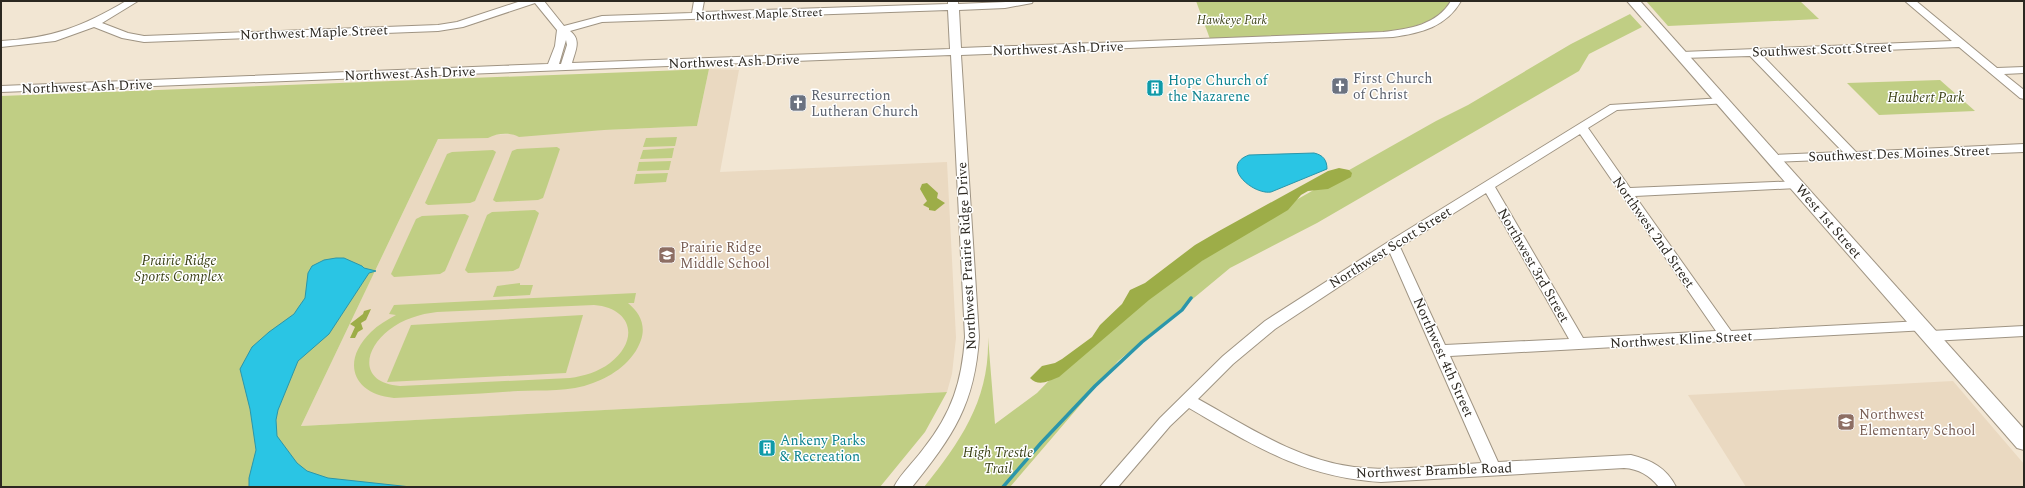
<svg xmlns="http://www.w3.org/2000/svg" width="2025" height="488" font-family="Spectral,serif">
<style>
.built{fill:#ead9c1}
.green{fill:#c0ce84;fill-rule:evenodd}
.forest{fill:#9dad48}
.water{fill:#2ac5e4;stroke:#2b96aa}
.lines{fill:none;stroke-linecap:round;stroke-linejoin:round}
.stream{stroke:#2b96aa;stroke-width:3.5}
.minor-casing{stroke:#9f9483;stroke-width:2}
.major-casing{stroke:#9f9483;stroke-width:2}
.minor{fill:#fff;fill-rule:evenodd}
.major{fill:#fff;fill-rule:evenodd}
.labels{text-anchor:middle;stroke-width:3;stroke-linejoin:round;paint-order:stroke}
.far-street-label{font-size:12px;fill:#2c2821;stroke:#fff}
.far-park-label{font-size:12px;font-style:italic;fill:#3b4117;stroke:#fff}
.street-label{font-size:14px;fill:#2c2821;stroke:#fff}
.worship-label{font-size:14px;fill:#5b616d;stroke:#fff;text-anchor:start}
.culture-label{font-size:14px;fill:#0d838f;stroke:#fff;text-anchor:start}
.park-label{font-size:14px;font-style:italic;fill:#3b4117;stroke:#fff}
.education-label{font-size:14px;fill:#785e54;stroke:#fff;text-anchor:start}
</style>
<rect width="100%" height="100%" fill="#f2e6d3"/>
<g class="built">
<polygon points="709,69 739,70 720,172 947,162 956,338 952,374 947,392 301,426 439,137 697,126"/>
<polygon points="1953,381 2024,464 2024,487 1746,487 1688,395"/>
</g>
<g class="green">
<path d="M1196,1H1450C1440,21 1414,27 1394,31L1210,39Z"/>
<polygon points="1646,1 1800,1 1819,19 1668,26"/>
<path d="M1630,14L1642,27L1589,54L1579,71L1317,223L1230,268L1118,361L1010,487H924C961,441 990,399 988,337L995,424L1037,393L1070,359L1139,303L1273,213L1436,121L1468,105L1571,44Z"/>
<path d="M709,69L697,126L604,130L519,137C510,132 497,133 488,138L438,139L301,426L947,392L925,432L880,487H1V96Z"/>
<polygon points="1940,80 1975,111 1879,115 1847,83"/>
<polygon points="677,137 675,146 643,147 646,138"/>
<polygon points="557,147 560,149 543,198 538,200 496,202 493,200 512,151 517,149"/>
<polygon points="674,148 672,158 640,159 643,150"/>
<polygon points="493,150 496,152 475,201 470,203 428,205 425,203 447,154 452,152"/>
<polygon points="671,161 669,170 637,171 639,162"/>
<polygon points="668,173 666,182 634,184 636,174"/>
<polygon points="535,210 539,213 519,268 513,271 468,273 465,270 487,215 492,212"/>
<polygon points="465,214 469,216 445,271 440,274 394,277 391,274 416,219 422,216"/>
<polygon points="520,283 520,285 533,285 530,295 493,297 497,286"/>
<path d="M636,293L634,303H628C640,313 646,325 641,340C634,361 613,376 593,383C570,392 543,390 518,391C477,394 435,396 394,398C352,394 341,361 371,332C378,325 387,320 396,315L389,314L394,305ZM594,305C632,308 640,340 610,363C598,372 584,376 570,378L400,386C360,383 362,351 389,330C403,319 420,314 437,312Z"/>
<polygon points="583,315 566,373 387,382 411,325"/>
</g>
<g class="forest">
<path d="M1339,168L1349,170L1352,173L1351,177L1328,189L1308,191L1301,195L1288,210L1202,261L1149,300L1059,377C1048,381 1039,387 1030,378L1042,366L1055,363L1062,359L1092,337L1100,325L1122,304L1130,290L1145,283L1195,245L1219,231L1328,171Z"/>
<polygon points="927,183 938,193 937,198 945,203 935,211 929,210 929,208 923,205 927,201 920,189 922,184"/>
<polygon points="371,309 366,320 361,323 363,329 358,332 355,338 350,338 355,327 350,324 363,314 364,311"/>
</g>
<g class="water">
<path d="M1314,153C1323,155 1327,160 1327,169L1271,192C1253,195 1219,166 1249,155Z"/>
<polygon points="336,258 344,258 362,266 364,268 376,271 369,273 329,334 298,361 278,410 276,420 277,436 297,463 307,471 328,478 411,487 249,487 249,478 256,450 250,409 240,369 252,347 269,332 294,314 298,308 305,298 308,273 312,266 324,260"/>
</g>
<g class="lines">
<polyline class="stream" points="1003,487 1041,443 1095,386 1142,342 1182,310 1191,298"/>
<defs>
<g id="minor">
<path d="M126,1H138L102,23L128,33L144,36L438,25L457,22L521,1H544L564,26L602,16L692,13L694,1H704L702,12L948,4V1H958V4L1033,1L1032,3L1005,8L959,10L961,48L1383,32C1409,29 1437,25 1451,1H1461C1446,27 1421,33 1393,37L961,55L979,337C975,404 953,436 912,487H894C901,473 915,461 924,448C952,413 962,381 965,337L951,55L1,92V86L548,64L555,46L557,30L535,3L463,27L438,31L144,42L122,38L94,27L55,41L1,47V41C52,38 82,27 126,1ZM948,10L950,49L572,63C575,51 582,40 570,31L602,22ZM566,40L567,45L561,64H559Z"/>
<polygon points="1905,1 1916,1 1997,68 2024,67 2024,73 2004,74 2024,90 2024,99 2020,98 1959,47 1762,55 1856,152 2024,144 2024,152 1771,162 1769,159 1771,156 1775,155 1843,152 1750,56 1682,58 1677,55 1682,52 1952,41"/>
<path d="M1723,98L1727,99L1729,101L1727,103L1617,110L1588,128L1630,188L1801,181L1803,184L1797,188L1635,196L1731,331L1922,321L1927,322L1929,326L1927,330L1450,356L1498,462L1631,455C1651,460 1667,468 1676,487H1659C1649,475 1639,469 1624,468L1381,482C1302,477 1255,446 1189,408L1170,426L1118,487H1100L1160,418L1223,356L1265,321L1388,242L1610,105ZM1580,134L1716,331L1583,338L1495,187ZM1486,193L1569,339L1445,345L1400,247ZM1390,253L1482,463C1440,465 1396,472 1354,467C1297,460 1247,426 1198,399L1233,364L1275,329Z"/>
<polygon points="2024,326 2024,336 1931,341 1926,340 1924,336 1926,332 1931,331"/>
</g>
<polygon id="major" points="1627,1 1640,1 2024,429 2024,450 2017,448"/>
</defs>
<use href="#minor" class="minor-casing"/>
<use href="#major" class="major-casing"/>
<use href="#minor" class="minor"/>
<use href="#major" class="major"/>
</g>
<defs>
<symbol id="church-square" viewBox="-11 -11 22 22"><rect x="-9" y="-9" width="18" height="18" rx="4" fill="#6b7280" stroke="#fff"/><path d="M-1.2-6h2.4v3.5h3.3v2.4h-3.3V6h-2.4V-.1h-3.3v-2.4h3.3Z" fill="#fff"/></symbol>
<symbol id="building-square" viewBox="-11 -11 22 22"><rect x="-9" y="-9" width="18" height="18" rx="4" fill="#0f9aa8" stroke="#fff"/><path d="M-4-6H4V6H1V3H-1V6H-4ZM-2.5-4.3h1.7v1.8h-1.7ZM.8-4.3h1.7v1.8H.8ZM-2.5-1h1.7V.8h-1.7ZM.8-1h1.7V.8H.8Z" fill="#fff"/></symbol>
<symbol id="school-square" viewBox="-11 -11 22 22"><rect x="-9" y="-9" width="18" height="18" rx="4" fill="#8d6e63" stroke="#fff"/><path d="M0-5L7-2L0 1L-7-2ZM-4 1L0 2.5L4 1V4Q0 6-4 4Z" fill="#fff"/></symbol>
</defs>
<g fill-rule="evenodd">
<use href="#church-square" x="1330" y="76" width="20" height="20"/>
<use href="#building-square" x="1145" y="78" width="20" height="20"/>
<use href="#church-square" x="788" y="93" width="20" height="20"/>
<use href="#school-square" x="657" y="245" width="20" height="20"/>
<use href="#school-square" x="1836" y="412" width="20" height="20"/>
<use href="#building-square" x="757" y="438" width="20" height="20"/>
</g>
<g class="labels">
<g class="far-street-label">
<text transform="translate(759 14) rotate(-2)" y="4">Northwest Maple Street</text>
</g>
<g class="far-park-label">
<text x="1232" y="24">Hawkeye Park</text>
</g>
<g class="street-label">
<text transform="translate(314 32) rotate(-2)" y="5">Northwest Maple Street</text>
<text transform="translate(1058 48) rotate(-2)" y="5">Northwest Ash Drive</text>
<text transform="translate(1822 49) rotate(-2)" y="5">Southwest Scott Street</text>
<text transform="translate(734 61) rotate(-2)" y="5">Northwest Ash Drive</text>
<text transform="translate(410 73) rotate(-2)" y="5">Northwest Ash Drive</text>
<text transform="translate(87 86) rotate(-2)" y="5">Northwest Ash Drive</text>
<text transform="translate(1899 153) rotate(-2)" y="5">Southwest Des Moines Street</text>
<text transform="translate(1829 221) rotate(49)" y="5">West 1st Street</text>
<text transform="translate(1654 232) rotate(55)" y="5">Northwest 2nd Street</text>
<text transform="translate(1390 247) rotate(-32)" y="5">Northwest Scott Street</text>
<text transform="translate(966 256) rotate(-93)" y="5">Northwest Prairie Ridge Drive</text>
<text transform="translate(1534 265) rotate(60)" y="5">Northwest 3rd Street</text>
<text transform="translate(1681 339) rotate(-3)" y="5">Northwest Kline Street</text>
<text transform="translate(1444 357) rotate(66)" y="5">Northwest 4th Street</text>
<text transform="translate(1434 470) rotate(-2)" y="5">Northwest Bramble Road</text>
</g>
<g class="worship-label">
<text x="1353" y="83">First Church<tspan x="1353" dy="16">of Christ</tspan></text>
<text x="811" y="100">Resurrection<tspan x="811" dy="16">Lutheran Church</tspan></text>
</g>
<g class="culture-label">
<text x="1168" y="85">Hope Church of<tspan x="1168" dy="16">the Nazarene</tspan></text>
<text x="780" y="445">Ankeny Parks<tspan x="780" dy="16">&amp; Recreation</tspan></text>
</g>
<g class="park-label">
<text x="1926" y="102">Haubert Park</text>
<text x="179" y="265">Prairie Ridge<tspan x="179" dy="16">Sports Complex</tspan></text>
<text x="998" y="457">High Trestle<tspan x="998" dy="16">Trail</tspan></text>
</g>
<g class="education-label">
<text x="680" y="252">Prairie Ridge<tspan x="680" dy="16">Middle School</tspan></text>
<text x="1859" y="419">Northwest<tspan x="1859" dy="16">Elementary School</tspan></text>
</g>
</g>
<rect width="2025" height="488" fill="none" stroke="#2c2821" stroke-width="4"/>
</svg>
